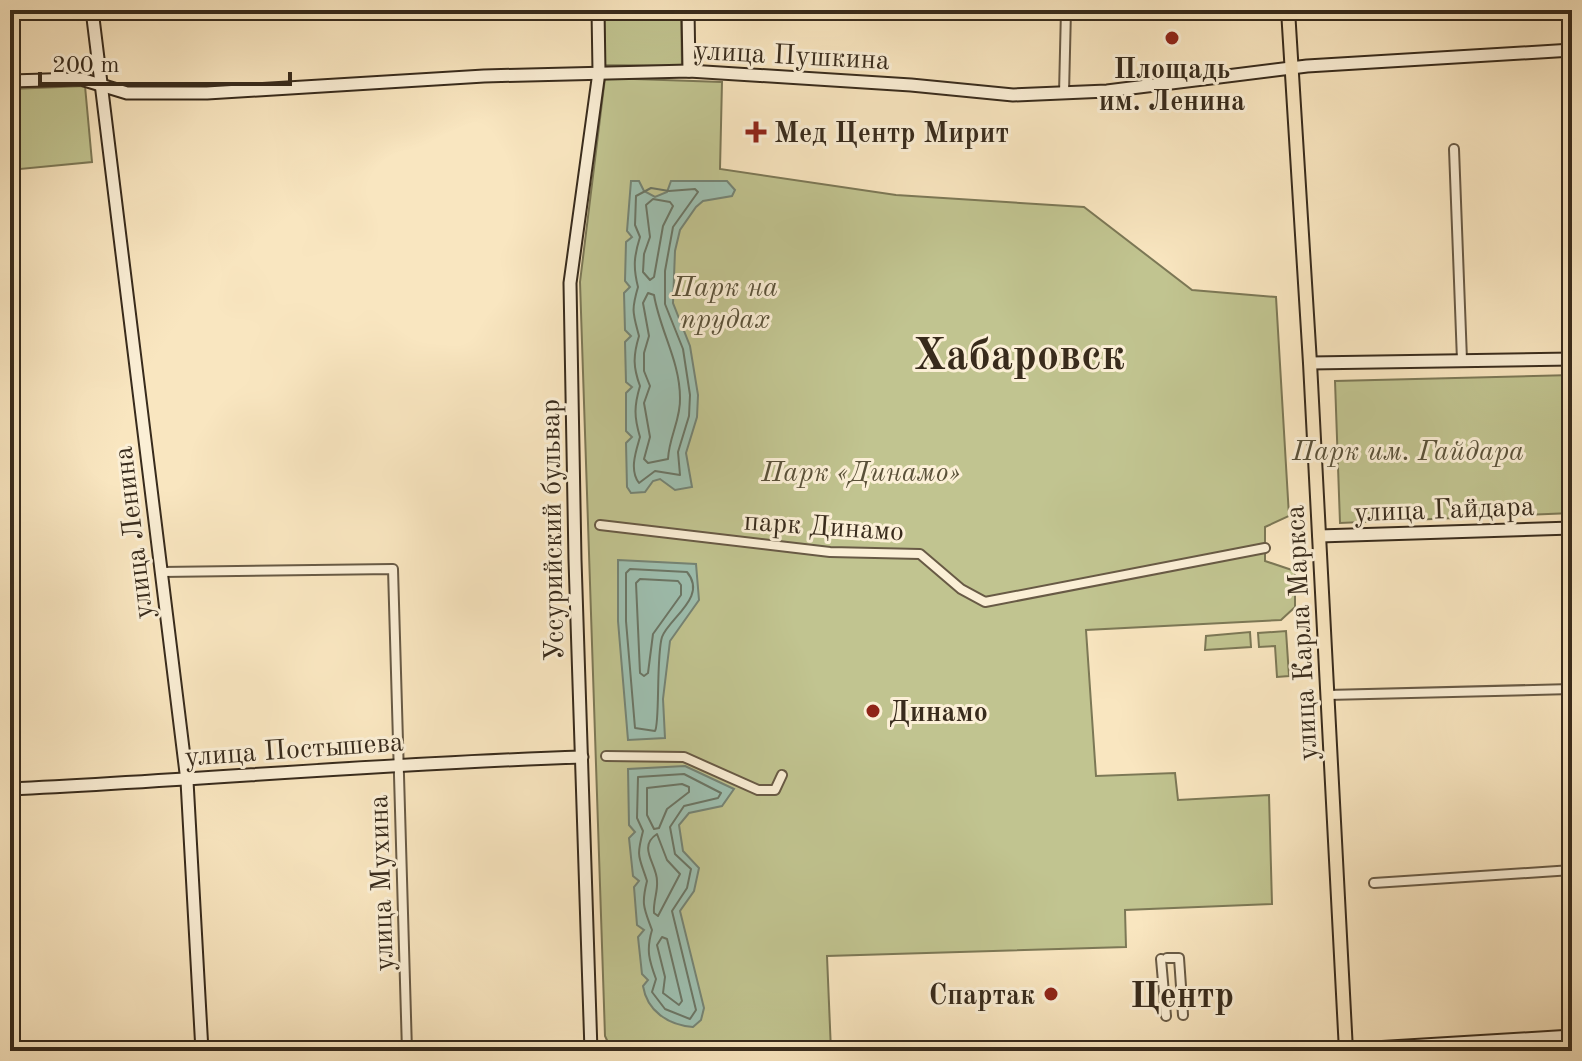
<svg xmlns="http://www.w3.org/2000/svg" width="1582" height="1061" font-family="'Old Standard TT',serif">
<style>
.green{fill:#c1c490;stroke:#7c7856;stroke-width:2}
.water{fill:#9ec0b1;stroke:#758475;stroke-width:2}
.lines{fill:none;stroke-linecap:round;stroke-linejoin:round}
.shore{stroke:#6b7666;stroke-width:2}
.street-casing{stroke:#685a45;stroke-width:12}
.secondary-casing{stroke:#382b1c;stroke-width:15}
.primary-casing{stroke:#382b1c;stroke-width:16}
.street{stroke:#fbefd6;stroke-width:8}
.secondary{stroke:#fbefd6;stroke-width:11}
.primary{stroke:#f9e6c0;stroke-width:12}
.poi-dot{fill:#8f2418;stroke:#fbefd6;stroke-width:3}
.labels{text-anchor:middle;stroke-width:6;stroke-linejoin:round;paint-order:stroke}
.street-label{font-size:28px;fill:#382b1c;stroke:#fbefd6}
.poi-label{font-size:28px;font-weight:bold;fill:#382b1c;stroke:#fbefd6;text-anchor:start}
.park-label{font-size:28px;font-style:italic;fill:#5a5139;stroke:#fbefd6}
.district-label{font-size:36px;font-weight:bold;fill:#382b1c;stroke:#fbefd6}
.town-label{font-size:44px;font-weight:bold;fill:#382b1c;stroke:#fbefd6}
</style>
<rect width="100%" height="100%" fill="#f9e6c0"/>
<filter id="stains"><feTurbulence type="fractalNoise" baseFrequency=".0025" numOctaves="4"/><feColorMatrix values="0 0 0 0 .2 0 0 0 0 .09 0 0 0 0 .02 0 0 0 .5 -.17"/></filter>
<radialGradient id="worn" r=".72"><stop offset=".6" stop-color="#630" stop-opacity="0"/><stop offset="1" stop-color="#630" stop-opacity=".3"/></radialGradient>
<g class="green">
<polygon points="604,10 681,10 682,66 605,65"/>
<polygon points="605,78 722,82 720,169 896,195 1084,207 1192,290 1276,297 1289,516 1265,527 1265,561 1295,571 1295,607 1281,620 1086,630 1096,776 1175,773 1178,800 1269,795 1272,904 1125,910 1126,947 827,956 831,1051 612,1051 605,1036 580,282"/>
<polygon points="85,86 92,162 10,170 10,89"/>
<polygon points="1572,375 1572,513 1340,523 1335,381"/>
<polygon points="1286,631 1289,676 1277,677 1275,646 1259,647 1258,633"/>
<polygon points="1250,632 1251,647 1205,650 1206,636"/>
</g>
<g class="water">
<polygon points="631,181 639,181 644,191 655,197 667,192 671,181 727,181 735,190 732,196 703,201 696,207 680,230 675,251 673,303 690,346 698,395 697,417 686,453 692,487 675,490 660,479 653,481 645,492 631,493 627,487 626,443 632,437 626,431 626,393 632,387 626,382 625,342 631,336 625,330 624,293 630,287 625,281 626,242 632,237 627,231"/>
<polygon points="618,560 696,564 699,600 670,641 663,699 665,738 628,740 618,621"/>
<path d="M685,766L734,789L722,806L689,813L679,825L683,851L699,868L694,891L680,911L704,1008L701,1020L693,1027C668,1025 647,1011 643,986L648,980L642,974L638,937L644,930L637,925L634,887L639,881L633,876L629,838L635,832L629,825L628,769Z"/>
</g>
<g class="lines">
<g class="shore">
<path d="M651,188L669,191L695,189L698,192L673,227L665,271V304L683,349L690,395L689,416L678,452L680,475L655,471L639,483C629,470 636,451 640,437C634,417 634,406 640,386C633,367 633,356 639,336C633,313 631,311 638,287C633,267 634,256 640,237L635,225L636,196Z"/>
<polygon points="653,199 670,202 673,206 663,226 654,277 650,280 643,272 644,254 650,237 646,205"/>
<path d="M648,293L654,295C660,331 680,361 680,398C681,419 669,437 668,459L648,463L644,459L650,437L644,403L650,386L644,371V353L649,336L643,303Z"/>
<path d="M630,569L687,572C708,597 669,618 662,637C656,656 660,724 655,731L635,728L626,621V573Z"/>
<polygon points="640,579 678,581 681,585 681,595 653,634 648,673 644,676 640,673 636,583"/>
<path d="M684,774L721,793L718,798L684,806L670,827L675,854L691,869L687,888L672,911L696,1010L690,1019L665,1009L652,992L656,979C649,960 646,950 652,930C644,908 641,905 647,881C639,856 636,858 643,831L637,818L638,777Z"/>
<polygon points="682,784 689,787 689,792 667,809 659,828 654,829 647,815 647,788"/>
<path d="M657,834L667,860L680,874L658,916L654,913C653,901 658,892 657,881C657,864 637,847 657,834Z"/>
<polygon points="662,937 667,939 682,1001 679,1005 663,993 665,977 657,945"/>
</g>
<defs>
<g id="street">
<polyline points="1064,93 1066,10"/>
<polyline points="1454,149 1462,360"/>
<polyline points="600,525 830,552 920,554 961,589 985,602 1265,548"/>
<polyline points="161,572 393,569 407,1051"/>
<polyline points="1327,695 1572,689"/>
<polyline points="606,756 684,757 758,790 775,790 782,775"/>
<polyline points="1374,883 1572,870"/>
<polyline points="1167,958 1179,958 1183,1015"/>
<polyline points="1161,959 1166,1016"/>
</g>
<g id="secondary">
<polyline points="92,10 187,781 202,1051"/>
<polyline points="688,10 689,71"/>
<polyline points="10,81 81,79 127,93 207,93 484,76 689,71 911,85 1013,95 1107,91 1307,66 1572,50"/>
<polyline points="1310,363 1572,359"/>
<polyline points="1319,536 1572,528"/>
<path d="M10,789C201,780 391,763 582,757"/>
<polyline points="591,1051 575,560 570,283 599,72 598,10"/>
<polyline points="1324,1051 1572,1036"/>
</g>
<polyline id="primary" points="1288,10 1310,363 1346,1051"/>
</defs>
<use href="#street" class="street-casing"/>
<use href="#secondary" class="secondary-casing"/>
<use href="#primary" class="primary-casing"/>
<use href="#street" class="street"/>
<use href="#secondary" class="secondary"/>
<use href="#primary" class="primary"/>
</g>
<g class="poi-dot">
<circle cx="1172" cy="38" r="8"/>
<path d="M752 120h8v8h8v8h-8v8h-8v-8h-8v-8h8z"/>
<circle cx="873" cy="711" r="8"/>
<circle cx="1051" cy="994" r="8"/>
</g>
<g class="labels">
<g class="street-label">
<text transform="translate(792 54) rotate(3)" y="10">улица Пушкина</text>
<text transform="translate(1444 508) rotate(-2)" y="10">улица Гайдара</text>
<text transform="translate(824 525) rotate(4)" y="10">парк Динамо</text>
<text transform="translate(551 530) rotate(-91)" y="10">Уссурийский бульвар</text>
<text transform="translate(132 533) rotate(-97)" y="10">улица Ленина</text>
<text transform="translate(1300 633) rotate(-93)" y="10">улица Карла Маркса</text>
<text transform="translate(294 748) rotate(-4)" y="10">улица Постышева</text>
<text transform="translate(380 883) rotate(-92)" y="10">улица Мухина</text>
</g>
<g class="poi-label">
<text x="1172" y="78" text-anchor="middle">Площадь<tspan x="1172" dy="32">им. Ленина</tspan></text>
<text x="774" y="142">Мед Центр Мирит</text>
<text x="889" y="721">Динамо</text>
<text x="1035" y="1004" text-anchor="end">Спартак</text>
</g>
<g class="park-label">
<text x="725" y="296">Парк на<tspan x="725" dy="32">прудах</tspan></text>
<text x="1408" y="460">Парк им. Гайдара</text>
<text x="861" y="481">Парк «Динамо»</text>
</g>
<g class="district-label">
<text x="1182" y="1007">Центр</text>
</g>
<g class="town-label">
<text x="1019" y="369">Хабаровск</text>
</g>
</g>
<rect width="1582" height="1061" fill="none" stroke="#f9e6c0" stroke-width="40"/>
<rect x="12" y="12" width="1558" height="1037" fill="none" stroke="#382b1c" stroke-width="4"/>
<rect x="20" y="20" width="1542" height="1021" fill="none" stroke="#382b1c" stroke-width="2"/>
<path d="M40 72v12h250v-12" fill="none" stroke="#382b1c" stroke-width="4"/>
<text x="52" y="72" font-size="24" fill="#382b1c" stroke="#fbefd6" stroke-width="6" paint-order="stroke">200 m</text>
<rect width="100%" height="100%" filter="url(#stains)"/>
<rect width="100%" height="100%" fill="url(#worn)"/>
</svg>
